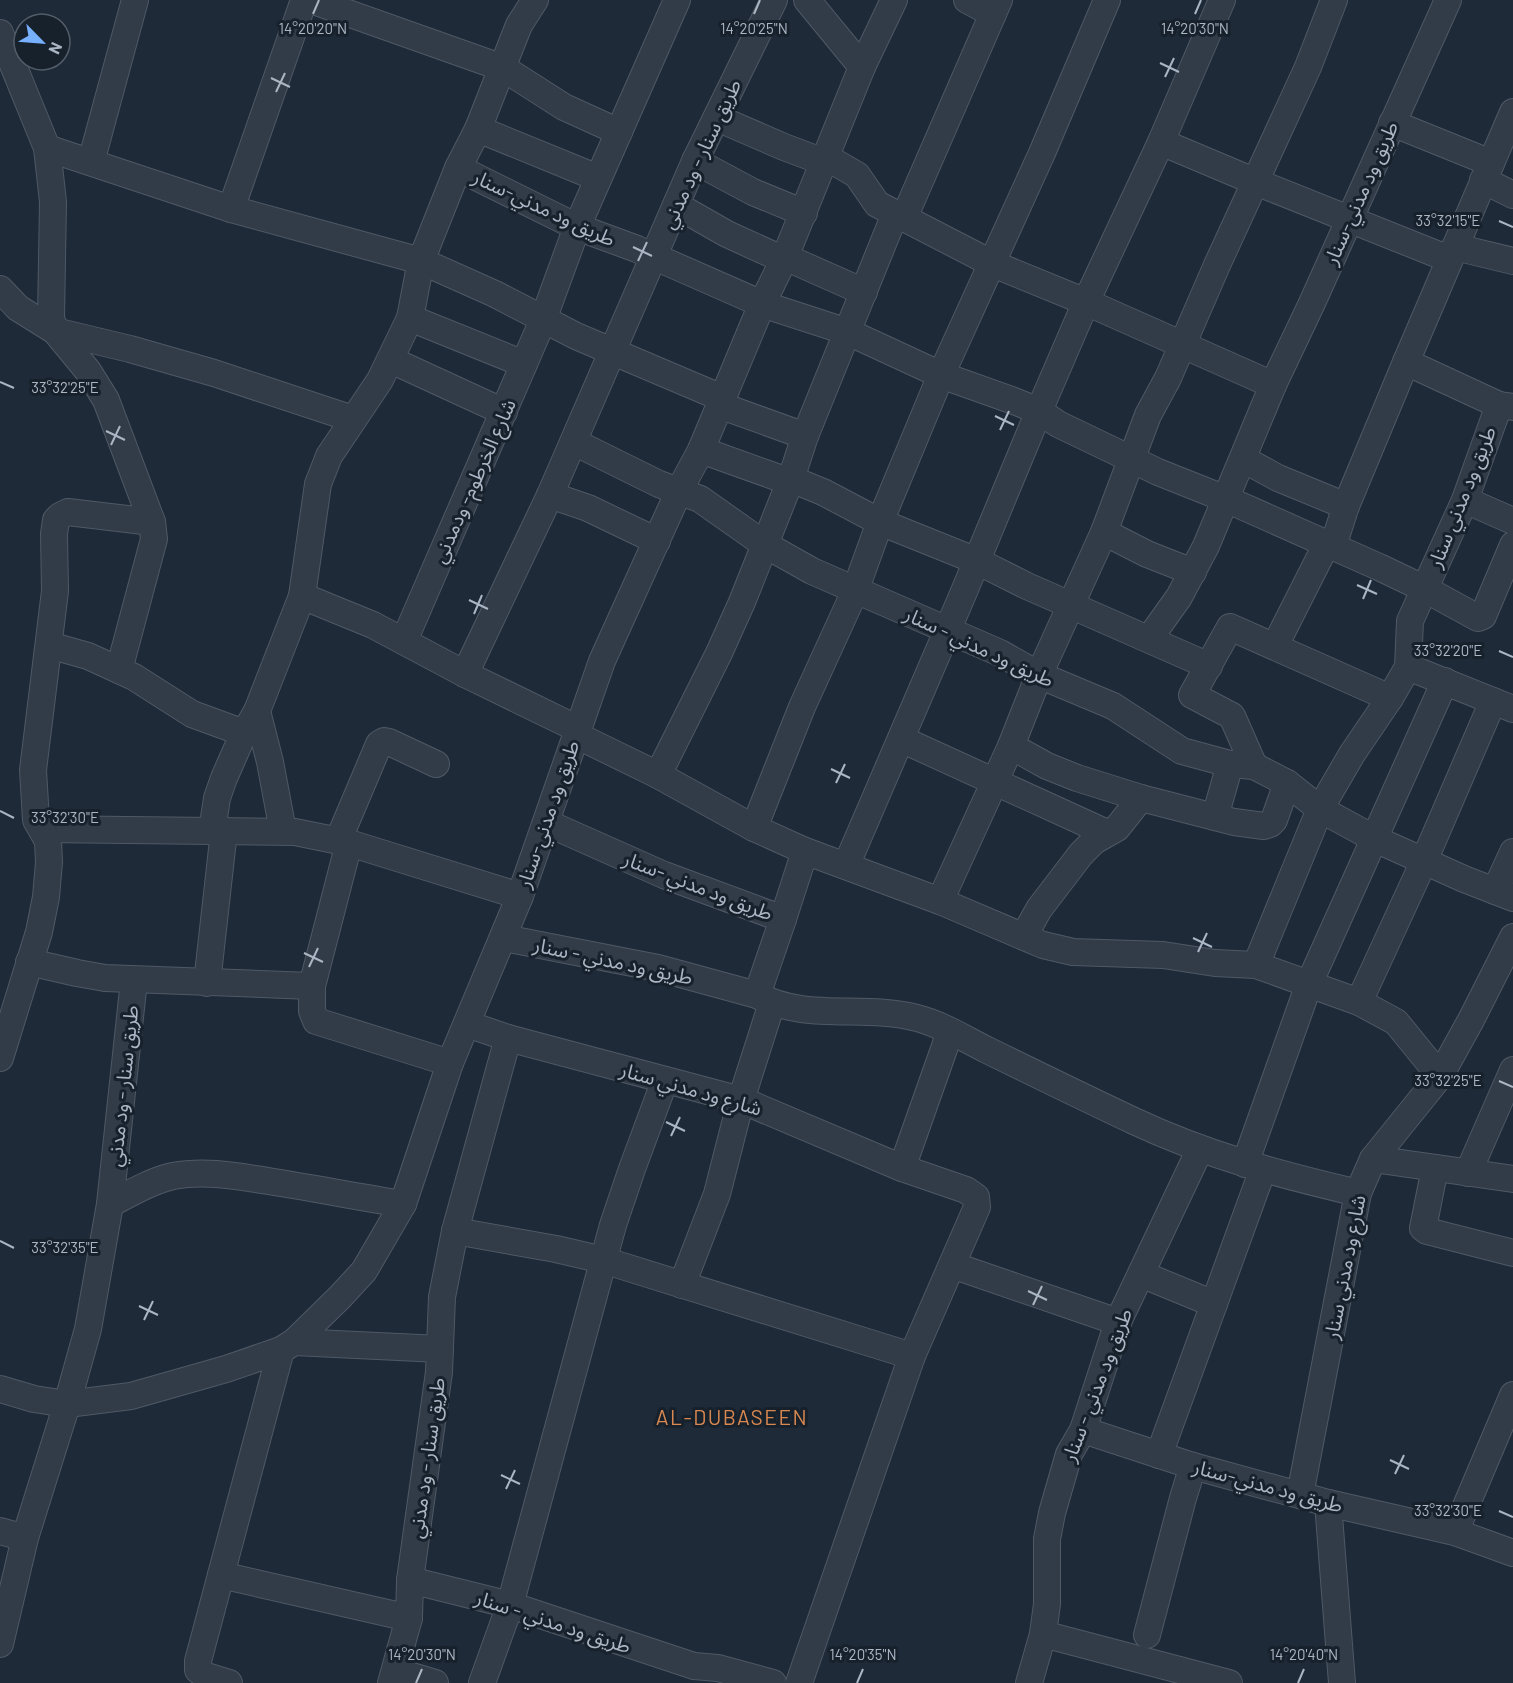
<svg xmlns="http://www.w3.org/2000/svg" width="1513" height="1683" font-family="Barlow,'Noto Sans Arabic',sans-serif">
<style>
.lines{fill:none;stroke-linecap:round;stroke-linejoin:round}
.minor-casing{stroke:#4f5966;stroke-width:28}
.minor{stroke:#323c48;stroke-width:26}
.ticks{fill:none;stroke:#abb6c5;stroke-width:2}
.labels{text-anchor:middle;stroke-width:6;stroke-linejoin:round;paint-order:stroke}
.street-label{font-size:20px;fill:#abb6c5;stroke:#17212c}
.neighbourhood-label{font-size:21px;letter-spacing:1.5px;fill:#da8851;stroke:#17212c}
.ticks-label{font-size:15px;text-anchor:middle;fill:#abb6c5;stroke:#17212c;stroke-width:6;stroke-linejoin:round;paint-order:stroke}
</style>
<rect width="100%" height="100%" fill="#1e2a38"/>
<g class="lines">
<defs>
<g id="minor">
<polyline points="311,0 503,68 564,107 619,132"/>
<polyline points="807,0 862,67"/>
<polyline points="967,0 993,14"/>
<polyline points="0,33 47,148 53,202 51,318 55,331 88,371 106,400 152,522 154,539 119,670"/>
<polyline points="717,118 784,147 824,162"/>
<polyline points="1392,123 1491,163"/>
<polyline points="478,129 598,178"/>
<polyline points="1161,142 1256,182 1449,259"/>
<polyline points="47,148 231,209 421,261 495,294 576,336 722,398"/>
<polyline points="826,157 857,175 877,204 993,264 1086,302 1273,385"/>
<polyline points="695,161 753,192 804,213"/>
<polyline points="91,162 135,0"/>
<polyline points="458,168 577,227 637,249 762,304 848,332 941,375 1014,401 1039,411 1058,424 1158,472 1226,499 1379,567 1425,589 1478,618 1483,616 1513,545"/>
<polyline points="1483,180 1513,195"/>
<polyline points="676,205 727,234 784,260"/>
<polyline points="231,209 304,0"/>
<polyline points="904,218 999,0"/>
<polyline points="1455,247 1513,261"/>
<polyline points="785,257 864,292"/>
<polyline points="0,289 18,308 55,331 130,349 214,373 353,419"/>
<polyline points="410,318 524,364"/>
<polyline points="391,360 504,412"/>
<polyline points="1406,362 1499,405 1513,407"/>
<polyline points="719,405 805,436"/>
<polyline points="574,442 659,484 700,499 764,544 812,571 1000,653 1039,675 1113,706 1182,751 1230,764 1254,766 1287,783 1320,809 1375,839 1464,879 1513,898"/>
<polyline points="701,450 782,479 791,479 823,492 880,522 977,561 1027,586 1209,666"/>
<polyline points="1243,459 1278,478 1346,506"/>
<polyline points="550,495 588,508 657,541"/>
<polyline points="1465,500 1513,521"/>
<polyline points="1104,532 1147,554 1193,572"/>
<polyline points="1333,546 1346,506 1406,362 1513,112"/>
<polyline points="302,596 373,625 465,674 578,729"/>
<polyline points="1149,639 1179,597 1206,546 1273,385 1312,303 1448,0"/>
<polyline points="404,641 543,320 577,227 677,0"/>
<polyline points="49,645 88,656 134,677 192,714 244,733"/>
<polyline points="1275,646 1327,543"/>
<polyline points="1408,667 1513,709"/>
<polyline points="465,674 550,495 695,161 774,0"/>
<polyline points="257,711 270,762 283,831"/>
<polyline points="576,735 658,775 754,828 805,851 940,901 1043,945 1073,952 1163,955 1215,963 1256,965 1359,1002 1396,1022 1440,1076"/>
<polyline points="901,739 1107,833"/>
<polyline points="1011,746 1047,766 1077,778 1141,798 1234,822 1264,826 1270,824 1274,820 1287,783"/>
<polyline points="1254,766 1232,716 1192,695 1230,627 1390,698"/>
<polyline points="658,775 719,653 742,602 791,479 805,436 895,214"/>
<polyline points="1215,817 1230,764"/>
<polyline points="547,823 664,875 783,919 805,851"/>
<polyline points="754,828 802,707 855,591 880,522 941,375 1042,153 1107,0"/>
<polyline points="42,829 295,832 349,843 520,896"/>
<polyline points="212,831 217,798 224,778 242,737 257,711 302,596 318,484 329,456 380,380 410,318 421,261 458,168 478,129 519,25 535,0"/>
<polyline points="338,841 379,744 384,741 389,742 436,764"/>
<polyline points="846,866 963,594 1039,411 1086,302 1161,142 1222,0"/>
<polyline points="1495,891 1513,852"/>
<polyline points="940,901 1011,746 1039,675 1104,532 1148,415 1168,378 1217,265 1308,67 1334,0"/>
<polyline points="1024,936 1039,909 1081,854 1094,841 1117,828 1141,798"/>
<path d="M504,938L658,968L757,995C805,1022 865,1004 917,1018C941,1024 965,1039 987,1050C1036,1074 1085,1098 1134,1121C1206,1155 1281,1175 1358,1193"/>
<polyline points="29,962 77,973 105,978 312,986 349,843"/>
<polyline points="1256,965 1320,809 1352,754 1390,698 1408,667 1410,621 1465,500 1499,405"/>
<polyline points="207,983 224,831"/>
<polyline points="312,986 312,1011 316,1021 450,1063"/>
<polyline points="757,995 783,919"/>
<polyline points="1359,1002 1424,861 1493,701"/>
<polyline points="467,1024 508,1038 741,1100 902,1168 966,1190 976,1197 977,1207 912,1356 799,1683"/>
<polyline points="0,1058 39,932 46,897 49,862 48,841 36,820 33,770 55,591 54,534 56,520 60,516 68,512 152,522"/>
<polyline points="1373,1159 1513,1179"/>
<polyline points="1245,1164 1309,984 1445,681"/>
<polyline points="902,1168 950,1032"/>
<polyline points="1435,1168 1423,1228 1427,1231 1513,1253"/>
<polyline points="1468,1173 1513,1070"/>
<path d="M110,1204C129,1194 151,1181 173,1176C205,1170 236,1176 268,1181C313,1188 358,1197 403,1204"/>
<polyline points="455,1231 556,1249 603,1260 912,1356"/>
<polyline points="952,1265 1118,1322"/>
<polyline points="1141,1274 1214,1304"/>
<polyline points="682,1285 717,1194 741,1100 772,1003"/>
<polyline points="294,1342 440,1349"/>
<polyline points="0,1389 34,1399 67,1404 131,1396 226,1369 281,1350 294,1342 340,1297 364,1271 403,1204 450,1063 520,896 602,661 679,491 701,450 762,304 785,257 862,67 894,0"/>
<polyline points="1083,1430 1193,1466 1328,1503 1455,1532 1513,1553"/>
<polyline points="1159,1455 1263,1169"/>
<polyline points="1300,1495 1358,1193 1373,1159 1440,1076 1471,1020 1513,937"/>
<polyline points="1328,1503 1342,1683"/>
<polyline points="0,1531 25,1538"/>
<polyline points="1455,1532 1513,1395"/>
<polyline points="221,1575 409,1618"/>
<polyline points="410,1580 510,1605 694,1666 718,1668 773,1683"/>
<polyline points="1043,1634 1229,1683"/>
<polyline points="1147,1635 1183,1498 1193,1466"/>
<polyline points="0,1644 25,1538 67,1404 88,1329 110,1204 134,980"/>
<polyline points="395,1671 435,1683"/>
<polyline points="229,1683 206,1676 198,1670 198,1661 281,1350"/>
<polyline points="391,1683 409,1618 410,1580 439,1372 442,1297 455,1231 508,1038"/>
<polyline points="482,1683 510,1605 613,1225 632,1169 665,1080"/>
<polyline points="1029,1683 1043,1634 1047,1604 1047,1539 1052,1513 1069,1454 1083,1430 1118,1322 1200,1149"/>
</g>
</defs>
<use href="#minor" class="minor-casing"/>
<use href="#minor" class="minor"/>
</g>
<path class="ticks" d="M313,14L319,0M754,14L760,0M1195,14L1201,0M1160,63L1179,72M1165,77L1174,58M271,78L290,87M276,92L285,73M1499,221L1513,227M633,247L652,256M638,261L647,242M0,382L14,388M995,416L1014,425M1000,430L1009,411M106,431L125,440M111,445L120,426M1357,585L1377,594M1363,599L1371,580M469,600L488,609M474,614L482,595M1499,651L1513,657M831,769L850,778M836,783L845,764M0,811L14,818M1193,938L1212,947M1198,952L1207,933M304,953L323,962M309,967L318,948M1499,1081L1513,1087M666,1122L685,1131M671,1136L680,1117M0,1241L14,1248M1028,1291L1047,1300M1033,1305L1042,1286M139,1306L158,1315M144,1320L153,1301M1390,1460L1409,1469M1395,1474L1404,1455M501,1475L520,1484M506,1489L515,1470M1499,1511L1513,1517M416,1683L422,1669M857,1683L863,1669M1298,1683L1304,1669"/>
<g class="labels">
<g class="street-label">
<text transform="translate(701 154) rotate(-65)" y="7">طريق سنار - ود مدني</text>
<text transform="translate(1361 193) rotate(-66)" y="7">طريق ود مدني-سنار</text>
<text transform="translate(544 208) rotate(25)" y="7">طريق ود مدني-سنار</text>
<text transform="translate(474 481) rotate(-66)" y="7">شارع الخرطوم- ودمدني</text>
<text transform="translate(1462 497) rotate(-68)" y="7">طريق ود مدني سنار</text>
<text transform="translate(979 647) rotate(25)" y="7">طريق ود مدني - سنار</text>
<text transform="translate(548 814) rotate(-71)" y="7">طريق ود مدني-سنار</text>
<text transform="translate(698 886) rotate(21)" y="7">طريق ود مدني -سنار</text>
<text transform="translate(613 961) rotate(12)" y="7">طريق ود مدني - سنار</text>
<text transform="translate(123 1086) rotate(-84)" y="7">طريق سنار - ود مدني</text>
<text transform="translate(691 1089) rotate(16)" y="7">شارع ود مدني سنار</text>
<text transform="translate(1345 1267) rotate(-79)" y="7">شارع ود مدني سنار</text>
<text transform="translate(1097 1385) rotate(-69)" y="7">طريق ود مدني - سنار</text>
<text transform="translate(427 1458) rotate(-82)" y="7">طريق سنار - ود مدني</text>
<text transform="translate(1268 1486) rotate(15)" y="7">طريق ود مدني-سنار</text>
<text transform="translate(553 1622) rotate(18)" y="7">طريق ود مدني - سنار</text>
</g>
<g class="neighbourhood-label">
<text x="732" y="1425">AL-DUBASEEN</text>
</g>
</g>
<g class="ticks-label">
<text x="313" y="34">14°20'20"N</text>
<text x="754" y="34">14°20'25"N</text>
<text x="1195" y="34">14°20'30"N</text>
<text x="1448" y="226">33°32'15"E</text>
<text x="65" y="393">33°32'25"E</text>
<text x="1448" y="656">33°32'20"E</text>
<text x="65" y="823">33°32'30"E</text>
<text x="1448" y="1086">33°32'25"E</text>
<text x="65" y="1253">33°32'35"E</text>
<text x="1448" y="1516">33°32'30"E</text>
<text x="422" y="1660">14°20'30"N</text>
<text x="863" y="1660">14°20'35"N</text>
<text x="1304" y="1660">14°20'40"N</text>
</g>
<g transform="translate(42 42) rotate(115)"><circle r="28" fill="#17212c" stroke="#525d69" stroke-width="1.5"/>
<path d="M0-4.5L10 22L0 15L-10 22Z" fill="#77b0ff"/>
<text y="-9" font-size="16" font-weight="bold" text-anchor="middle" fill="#abb6c5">N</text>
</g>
</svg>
